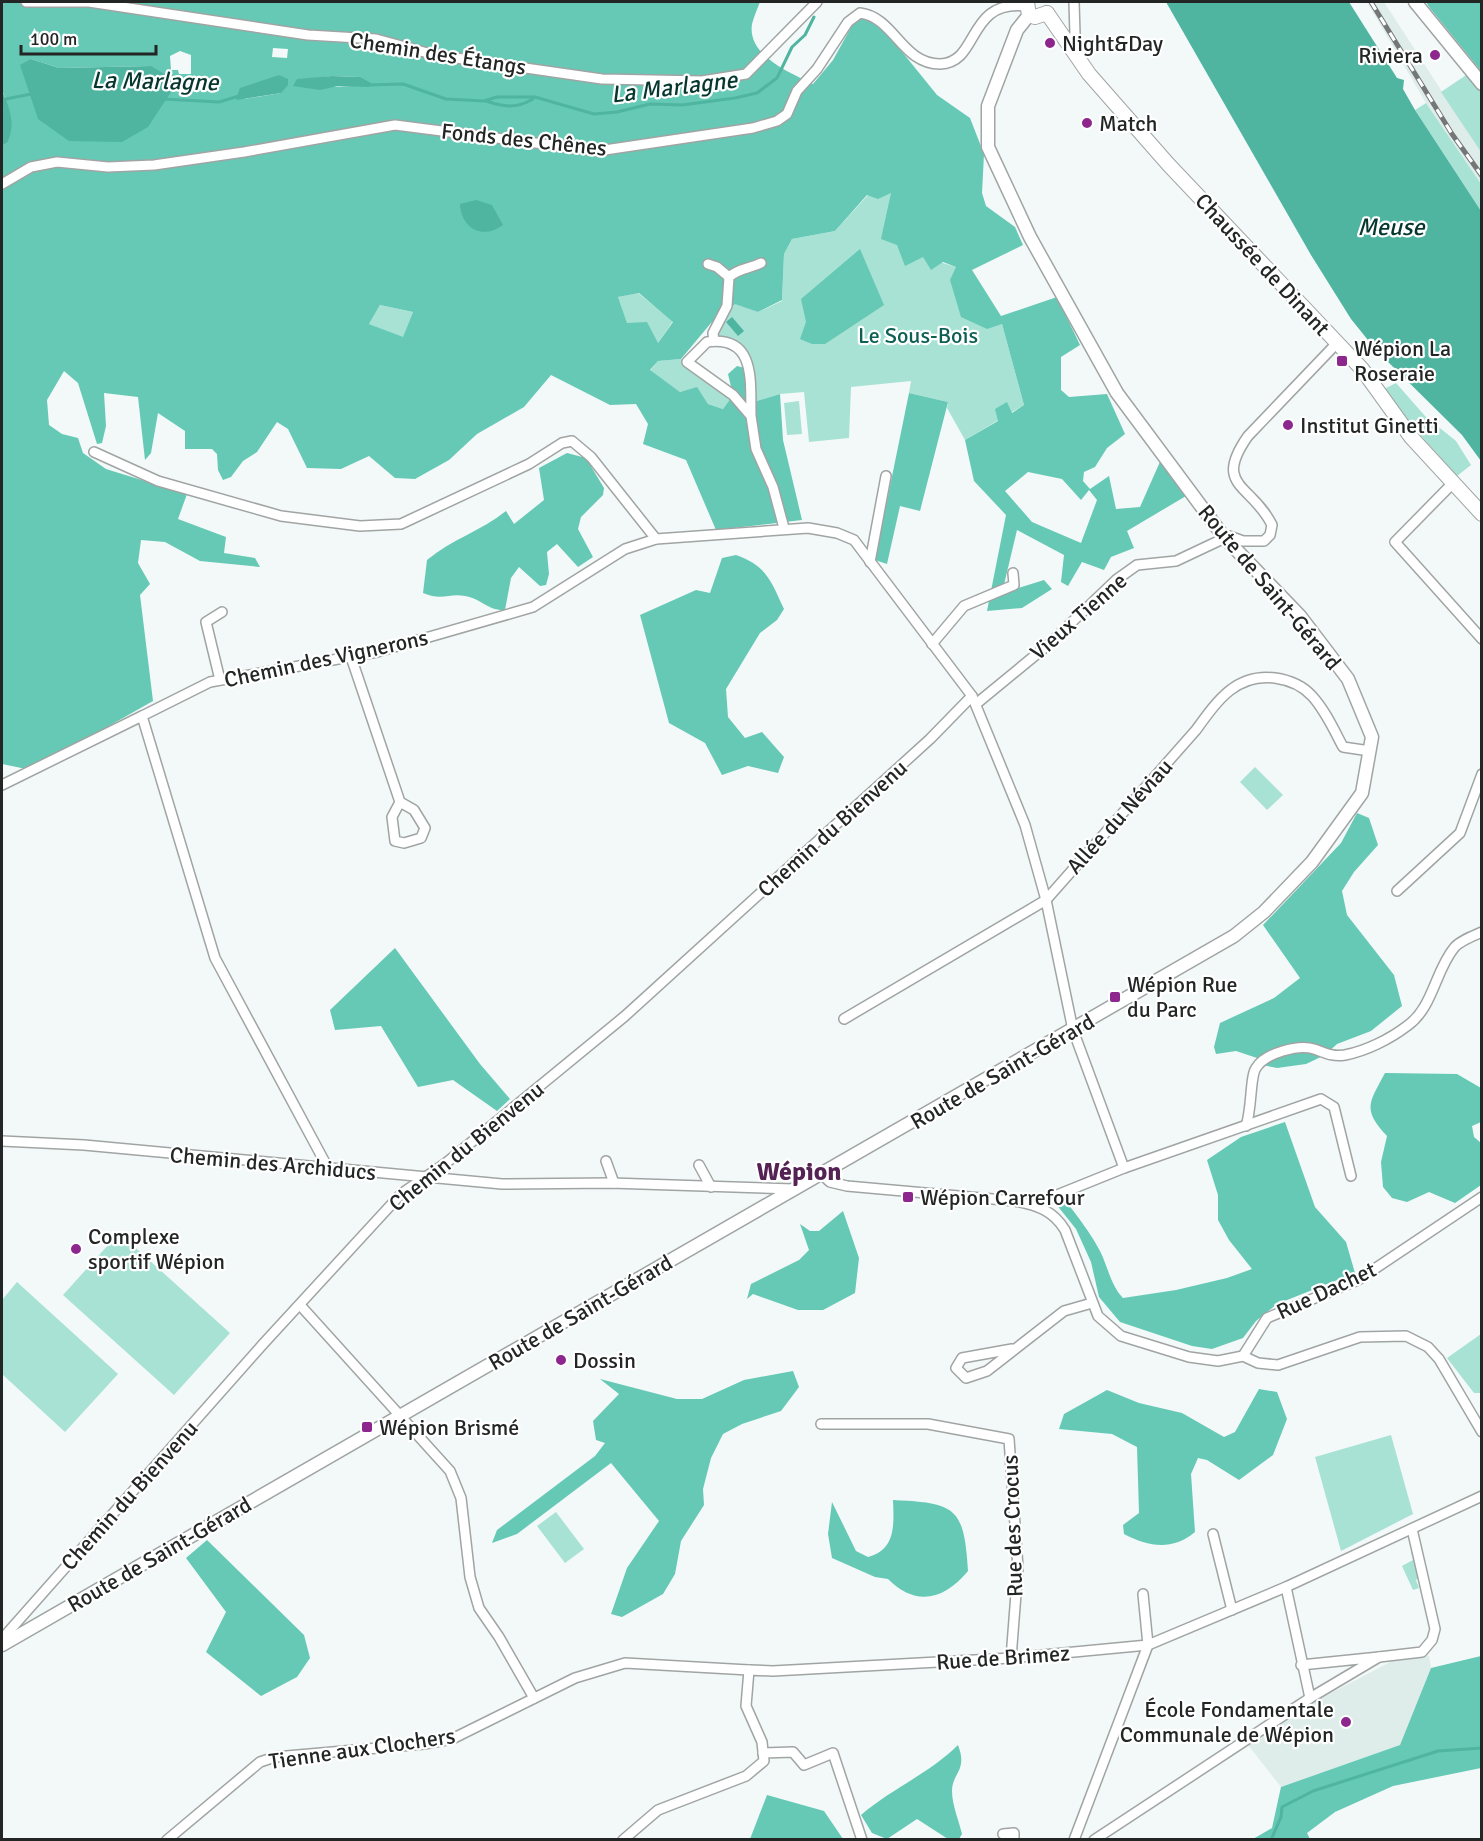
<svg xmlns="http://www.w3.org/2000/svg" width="1483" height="1841" font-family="Signika,sans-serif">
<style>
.built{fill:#deede9}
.green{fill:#a8e2d4}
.forest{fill:#65c9b5;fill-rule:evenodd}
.water{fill:#4fb4a0}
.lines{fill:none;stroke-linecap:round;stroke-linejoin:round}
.stream{stroke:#4fb4a0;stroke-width:3}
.street-casing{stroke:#a0a5a4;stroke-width:12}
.secondary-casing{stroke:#a0a5a4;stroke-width:15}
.primary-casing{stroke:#a0a5a4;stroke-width:16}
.street{stroke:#fff;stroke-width:9}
.secondary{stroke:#fff;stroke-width:12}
.primary{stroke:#fff;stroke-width:14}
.rail-casing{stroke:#747776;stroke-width:5}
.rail{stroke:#fff;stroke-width:3;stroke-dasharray:9;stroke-linecap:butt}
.poi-dot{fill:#8e278d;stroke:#fff;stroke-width:2}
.labels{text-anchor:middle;stroke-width:4.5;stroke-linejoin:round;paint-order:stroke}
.poi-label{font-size:22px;fill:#242625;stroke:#fff;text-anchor:start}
.street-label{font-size:22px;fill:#242625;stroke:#fff}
.park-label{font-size:22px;fill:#0d6154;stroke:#fff}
.water-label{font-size:24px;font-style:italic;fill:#06372e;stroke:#fff}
.quarter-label{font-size:26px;font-weight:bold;fill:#542253;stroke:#fff}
</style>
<rect width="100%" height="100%" fill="#f3f9f8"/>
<g class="built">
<polygon points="1367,2 1384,2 1481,152 1481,184 1426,103"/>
<polygon points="1429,1656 1431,1668 1400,1745 1281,1787 1248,1745 1308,1705 1394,1660"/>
</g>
<g class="green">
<polygon points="1478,67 1481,71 1481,152 1441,92"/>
<polygon points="1426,103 1481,184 1481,211 1415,110"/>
<polygon points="892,193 897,245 923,257 956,267 1002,324 1024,405 965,440 947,408 948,402 909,393 911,381 851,387 849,438 809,442 804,392 780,394 750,403 743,352 714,341 711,323 735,303 758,312 782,301 784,254 792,239 835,231 868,195"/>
<polygon points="638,293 673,321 658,343 627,324 618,297"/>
<polygon points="380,305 413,312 403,338 369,324"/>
<polygon points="681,359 733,395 723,409 708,404 697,388 680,392 650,371 658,361"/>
<polygon points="1396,383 1425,416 1456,441 1471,465 1457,476 1415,429 1384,389"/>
<polygon points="799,401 802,434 787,435 784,403"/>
<polygon points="1255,767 1283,795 1267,810 1240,782"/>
<polygon points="119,1233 230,1333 174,1395 63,1295"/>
<polygon points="17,1282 118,1374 65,1432 2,1374 2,1300"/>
<polygon points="1481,1334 1481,1393 1474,1393 1447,1358"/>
<polygon points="1391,1435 1413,1514 1341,1551 1315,1457"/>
<polygon points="556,1512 584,1549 565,1563 537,1526"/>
<polygon points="1413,1551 1420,1576 1416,1580 1419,1588 1413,1590 1402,1566 1413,1560 1411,1552"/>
</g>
<g class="forest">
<path d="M2,2H760C757,9 754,17 752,24C747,56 791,73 813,84L833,60L854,22L861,18L872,20L882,27L937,95L970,118L984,154L982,193L986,206L1015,227L1023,245L972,270L1001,316L1057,297L1080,345L1061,357V390L1069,397L1107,394L1125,434L1107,448L1095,467L1084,472L1083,481L1090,489L1109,476L1116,509L1140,507L1163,455L1191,493L1127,531L1134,548L1111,557L1104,570L1082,562L1068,586L1061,582L1064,555L1017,530L1002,593L1044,580L1052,589L1022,608L987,611L1006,515L974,481L965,440L998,421L995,409L1007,402L1012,413L1024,405L1002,324L987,329L961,317L950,280L956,267L943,262L931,270L923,257L905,266L897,245L881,239L891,193L878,199L867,195L835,231L792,239L784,254L782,300L758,312L735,304L711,323L681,359L658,361L650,370L680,392L697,387L708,404L723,409L733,395L728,374L737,366L749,369L750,403L780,394L783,440L802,520L716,530L686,460L643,444L648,424L636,404L610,405L551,375L524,407L477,434L449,460L415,479L395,478L369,456L341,469L307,468L288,429L277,422L257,452L243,461L231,477L223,480L218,470L217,454L212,449H185V431L158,413L151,453L145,460L138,397L104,393L106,426L102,443L97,444L78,383L64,371L47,400L49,425L62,434L78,438L83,453L106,469L187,494L178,519L226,537L224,553L255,558L260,567L200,561L165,542L141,540L138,563L150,584L140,595L153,701L31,770L2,764V146L7,143L6,99L2,91ZM273,48L288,49L287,58L272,57ZM180,51L191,55V74H179L178,70H171L170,56ZM31,59L59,68L151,66L29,94ZM279,75L281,93L244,99ZM332,76L360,77L351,86L308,88L316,78ZM639,293L673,322L658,343L647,322L627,323L618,297ZM380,305L413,312L403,337L369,324ZM1028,472L1062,479L1081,500L1089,490L1097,500L1081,543L1032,522L1005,491Z"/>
<polygon points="1426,2 1481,2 1481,71 1429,7"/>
<polygon points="860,249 884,305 825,344 812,344 800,339 806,322 801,299"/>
<polygon points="909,393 948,402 920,511 900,506 887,564 875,560"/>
<path d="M567,453L586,458L604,488L603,495L581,517L578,529L593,557L578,567L557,544L547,552L549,574L546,585L540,586L519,567L511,578L505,610C488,611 480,598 465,596C449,593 442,601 423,593L427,560C452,539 481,531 506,511L514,524L544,500L539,468Z"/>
<path d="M736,555C767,566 771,581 784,609L777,620L760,633L726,689L728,717L745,738L762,732L784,757L778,773L748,766L722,775L705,743L669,723L640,615L696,590L710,593L722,558Z"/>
<polygon points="1357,813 1369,818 1378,845 1354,872 1342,891 1347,915 1394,975 1402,1006 1371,1031 1337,1044 1325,1055 1306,1064 1277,1068 1263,1065 1257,1058 1236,1051 1216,1054 1214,1047 1220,1023 1274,998 1300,978 1263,925 1341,843"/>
<polygon points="395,948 480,1064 510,1099 497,1111 453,1080 418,1087 381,1026 335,1030 330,1010"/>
<path d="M1385,1073L1457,1074L1481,1088V1122L1472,1126L1474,1137L1481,1143V1185L1455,1203L1429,1192L1407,1202L1392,1198L1383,1187L1381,1162L1387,1136C1362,1109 1369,1103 1385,1073Z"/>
<path d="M1285,1122L1315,1207L1346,1242L1355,1273L1277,1304L1256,1321L1243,1338L1212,1349L1192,1346L1120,1322L1099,1297L1091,1262L1076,1229L1056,1204L1062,1197C1074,1211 1092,1235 1100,1251C1108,1267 1111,1286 1123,1298L1176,1290L1227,1278L1252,1269L1229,1240L1218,1220V1195L1207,1160L1241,1137Z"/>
<polygon points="843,1211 859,1258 855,1293 823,1310 798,1310 753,1294 747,1299 751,1284 799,1260 809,1250 800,1224 810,1231 819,1231"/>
<polygon points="793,1371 799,1387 781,1411 742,1424 723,1434 711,1458 703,1489 704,1505 681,1541 675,1574 663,1594 622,1617 611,1614 627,1568 659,1521 611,1463 517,1534 492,1543 497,1530 595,1456 605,1443 596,1440 593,1421 619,1394 600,1379 677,1399 702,1399 744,1380"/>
<path d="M1259,1389L1277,1392L1287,1419L1273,1455L1239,1480L1207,1460L1198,1458L1191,1474L1195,1532C1172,1551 1149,1547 1124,1534L1123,1525L1139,1513L1137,1447L1112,1434L1059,1429L1064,1414L1107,1390L1139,1403L1182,1413L1224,1437L1235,1432Z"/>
<path d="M893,1500C956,1503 964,1507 968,1571C944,1600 916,1607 888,1579L875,1577L832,1558L828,1534L832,1502L856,1551L868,1557C896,1550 894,1524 893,1500Z"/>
<polygon points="207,1540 304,1635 310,1658 297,1677 261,1696 206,1652 226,1612 186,1558"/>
<polygon points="1481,1656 1481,1768 1393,1786 1335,1812 1307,1833 1310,1839 1253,1839 1272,1828 1281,1787 1400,1745 1431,1668"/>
<path d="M958,1745C968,1771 952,1773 952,1791C952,1805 959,1821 962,1834L959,1839H948L917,1819L887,1839L872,1833L861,1815C891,1789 930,1773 958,1745Z"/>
<polygon points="767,1795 824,1811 843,1839 750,1839"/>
</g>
<g class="water">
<polygon points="1166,2 1349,2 1397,78 1404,80 1403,89 1415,110 1481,211 1481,461 1462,435 1376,350 1351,319 1311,255"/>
<polygon points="31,59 59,68 151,66 171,78 171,92 148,127 122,142 69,141 38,119 20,65"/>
<polygon points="279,75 288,79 288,85 281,93 236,100 240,88"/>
<polygon points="332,76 360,77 371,83 369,87 338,86 320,90 293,86 297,79"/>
<path d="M2,91C10,109 16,124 7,143L2,146Z"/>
<path d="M476,200L492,205L503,225C483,240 461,229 460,204Z"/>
<polygon points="732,317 744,331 738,336 726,322"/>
</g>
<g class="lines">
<g class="stream">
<polyline points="367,85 403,84 446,99 484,101 497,97 535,97 594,114 617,112 650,104 682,105 735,98 757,93 777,78 792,47 805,35 814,17"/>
<polyline points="163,99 219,102 239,96"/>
<path d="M486,101C504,107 516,109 533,99"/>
<polyline points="2,103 6,99 31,94"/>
<polyline points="1271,1840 1281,1817 1282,1807 1313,1791 1438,1751 1482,1748"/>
</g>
<defs>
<g id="street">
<polyline points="26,2 89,2 308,35 376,39 435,55 602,79 702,81 746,74 817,2"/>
<polyline points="1066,44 1075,35 1074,2"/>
<path d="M2,184L31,167L57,162L108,167L154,165L244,152L395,125L598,151L753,128L777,121L787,114L797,91L817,69L848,22L860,13C894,17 902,64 940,64C980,63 966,0 1025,6"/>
<polyline points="708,264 717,267 729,277"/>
<path d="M714,341L713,333L727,306L729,277C739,268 749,269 761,263"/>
<path d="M751,416C750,383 757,335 707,342L687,362L733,395L751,416L756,449L773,487L784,528"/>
<polyline points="94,452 158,481 281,516 360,526 401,524 529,464 562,443 572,441 591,457 656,539"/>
<polyline points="1453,483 1395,542 1482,639"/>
<polyline points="870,562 886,476"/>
<polyline points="932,644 964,606 1014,585 1013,573"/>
<polyline points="351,657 400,802 414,810 425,828 421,838 404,843 395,841 392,817 400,802"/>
<polyline points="220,680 206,622 222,612"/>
<path d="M976,704L1049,644L1116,580L1137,565L1176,561L1229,536L1243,541H1264L1270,535L1272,525C1252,484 1212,487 1248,436L1337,343"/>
<polyline points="2,785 142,716"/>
<polyline points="1397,891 1460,833 1482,774"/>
<path d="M844,1019L1046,900L1196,730C1217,701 1236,673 1275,678C1289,680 1302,685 1312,696C1325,710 1334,730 1343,747L1370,751"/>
<path d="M1246,1126C1252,1109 1250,1076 1256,1068C1265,1053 1299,1044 1314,1049C1326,1053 1332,1057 1345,1055C1366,1051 1390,1039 1407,1026C1433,1008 1435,971 1454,948C1459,941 1473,936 1482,932"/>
<polyline points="2,1141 84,1145 502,1184 611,1183 793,1189"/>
<polyline points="606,1161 614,1183"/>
<polyline points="699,1165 711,1187"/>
<polyline points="329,1170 215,958 142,716 210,682 377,652 533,607 625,549 656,539 808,528 837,533 854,540 972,696 1025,825 1046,900 1073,1030 1124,1168"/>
<path d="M821,1174L830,1182L847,1186L1015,1201C1036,1205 1053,1210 1065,1230L1098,1316L1121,1336L1189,1357L1218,1361L1243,1356L1258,1363L1278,1365L1360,1337L1406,1336L1428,1347L1439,1359L1482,1432"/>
<polyline points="1039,1205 1057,1195 1124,1168 1321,1099 1334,1107 1351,1176"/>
<polyline points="300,1305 450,1471 461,1498 470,1577 479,1608 499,1637 534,1698"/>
<polyline points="1012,1349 962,1358 956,1368 966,1378 987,1371 1064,1311 1092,1303"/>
<polyline points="1243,1356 1267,1318 1358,1280 1482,1197"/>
<polyline points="821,1424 928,1424 1009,1439 1018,1568 1011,1658"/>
<polyline points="1213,1534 1232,1610"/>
<polyline points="2,1639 264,1343 401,1194 446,1163 625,1016 930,739 972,696"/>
<polyline points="1379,1657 1422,1652 1432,1640 1435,1629 1412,1529"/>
<polyline points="1301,1665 1379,1657 1310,1698"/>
<polyline points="763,1753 793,1752 804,1765 833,1753 862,1840"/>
<polyline points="1003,1834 1014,1833 1014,1840"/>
<polyline points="167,1840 260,1762 275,1757 424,1744 452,1739 575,1678 625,1663 749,1670"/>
<polyline points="623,1840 658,1810 746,1776 764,1761 762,1742 746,1706 749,1670 773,1671 1011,1658 1148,1645 1286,1587 1482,1496"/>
<polyline points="1074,1840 1148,1645 1143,1594"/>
<polyline points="1094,1840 1310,1698 1286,1587"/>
</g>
<g id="secondary">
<polyline points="1415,2 1482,84"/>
<polyline points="2,1645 1234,936 1264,912 1312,862 1362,793 1372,737 1348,679 1300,616 1224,537 1117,393 1030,237 988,147 988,106 1017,30 1029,15"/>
</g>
<g id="primary">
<polyline points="1027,2 1029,15 1035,17 1047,13"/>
<polyline points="1047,13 1089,74 1168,164 1362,369 1411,437 1482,514"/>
</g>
</defs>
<use href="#street" class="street-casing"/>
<use href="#secondary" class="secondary-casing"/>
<use href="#primary" class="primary-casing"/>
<use href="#street" class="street"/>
<use href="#secondary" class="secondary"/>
<use href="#primary" class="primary"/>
<defs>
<polyline id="rail" points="1371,2 1452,134 1482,176"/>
</defs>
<use href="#rail" class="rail-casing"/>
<use href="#rail" class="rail"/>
</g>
<g class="poi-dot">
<circle cx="1050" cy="43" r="6"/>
<circle cx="1435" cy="55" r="6"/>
<circle cx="1087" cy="123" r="6"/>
<rect x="1336" y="355" width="12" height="12" rx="3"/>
<circle cx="1288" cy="425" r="6"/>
<rect x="1109" y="991" width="12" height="12" rx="3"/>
<rect x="902" y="1191" width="12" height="12" rx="3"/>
<circle cx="76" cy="1249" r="6"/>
<circle cx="561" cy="1360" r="6"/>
<rect x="361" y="1421" width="12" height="12" rx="3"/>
<circle cx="1346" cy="1722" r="6"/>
</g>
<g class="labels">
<g class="poi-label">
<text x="1062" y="51">Night&amp;Day</text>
<text x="1423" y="63" text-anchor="end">Riviera</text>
<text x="1099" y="131">Match</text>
<text x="1354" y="356">Wépion La<tspan x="1354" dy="25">Roseraie</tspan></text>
<text x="1300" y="433">Institut Ginetti</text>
<text x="1127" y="992">Wépion Rue<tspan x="1127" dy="25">du Parc</tspan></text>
<text x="920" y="1205">Wépion Carrefour</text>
<text x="88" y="1244">Complexe<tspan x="88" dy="25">sportif Wépion</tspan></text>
<text x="573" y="1368">Dossin</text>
<text x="379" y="1435">Wépion Brismé</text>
<text x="1334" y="1717" text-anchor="end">École Fondamentale<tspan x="1334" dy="25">Communale de Wépion</tspan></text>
</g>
<g class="street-label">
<text transform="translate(438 53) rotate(9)" y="8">Chemin des Étangs</text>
<text transform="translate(524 139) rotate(6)" y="8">Fonds des Chênes</text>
<text transform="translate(1263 264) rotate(47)" y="8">Chaussée de Dinant</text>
<text transform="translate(1270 587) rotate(50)" y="8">Route de Saint-Gérard</text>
<text transform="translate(1078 616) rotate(-41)" y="8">Vieux Tienne</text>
<text transform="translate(326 658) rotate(-12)" y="8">Chemin des Vignerons</text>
<text transform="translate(1119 816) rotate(-48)" y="8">Allée du Néviau</text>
<text transform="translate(832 828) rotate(-42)" y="8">Chemin du Bienvenu</text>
<text transform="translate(1002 1071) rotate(-30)" y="8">Route de Saint-Gérard</text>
<text transform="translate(466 1146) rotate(-39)" y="8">Chemin du Bienvenu</text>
<text transform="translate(273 1163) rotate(5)" y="8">Chemin des Archiducs</text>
<text transform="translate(1326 1290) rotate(-25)" y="8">Rue Dachet</text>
<text transform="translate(580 1312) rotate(-30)" y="8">Route de Saint-Gérard</text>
<text transform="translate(129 1495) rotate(-48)" y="8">Chemin du Bienvenu</text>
<text transform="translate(1012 1526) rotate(-92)" y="8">Rue des Crocus</text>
<text transform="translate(159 1554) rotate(-30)" y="8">Route de Saint-Gérard</text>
<text transform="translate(1003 1657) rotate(-4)" y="8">Rue de Brimez</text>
<text transform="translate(362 1748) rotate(-8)" y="8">Tienne aux Clochers</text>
</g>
<g class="park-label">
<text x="918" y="343">Le Sous-Bois</text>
</g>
<g class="water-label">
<text transform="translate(155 81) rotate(1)" y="8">La Marlagne</text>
<text transform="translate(674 87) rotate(-7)" y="8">La Marlagne</text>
<text x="1391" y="235">Meuse</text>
</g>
<g class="quarter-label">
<text x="799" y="1180">Wépion</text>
</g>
</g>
<rect width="1483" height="1841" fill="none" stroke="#242625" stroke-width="6"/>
<path d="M21 45v9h135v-9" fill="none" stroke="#242625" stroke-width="3"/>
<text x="30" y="45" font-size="18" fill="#242625" stroke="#ffffff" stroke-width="4.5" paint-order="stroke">100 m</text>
</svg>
